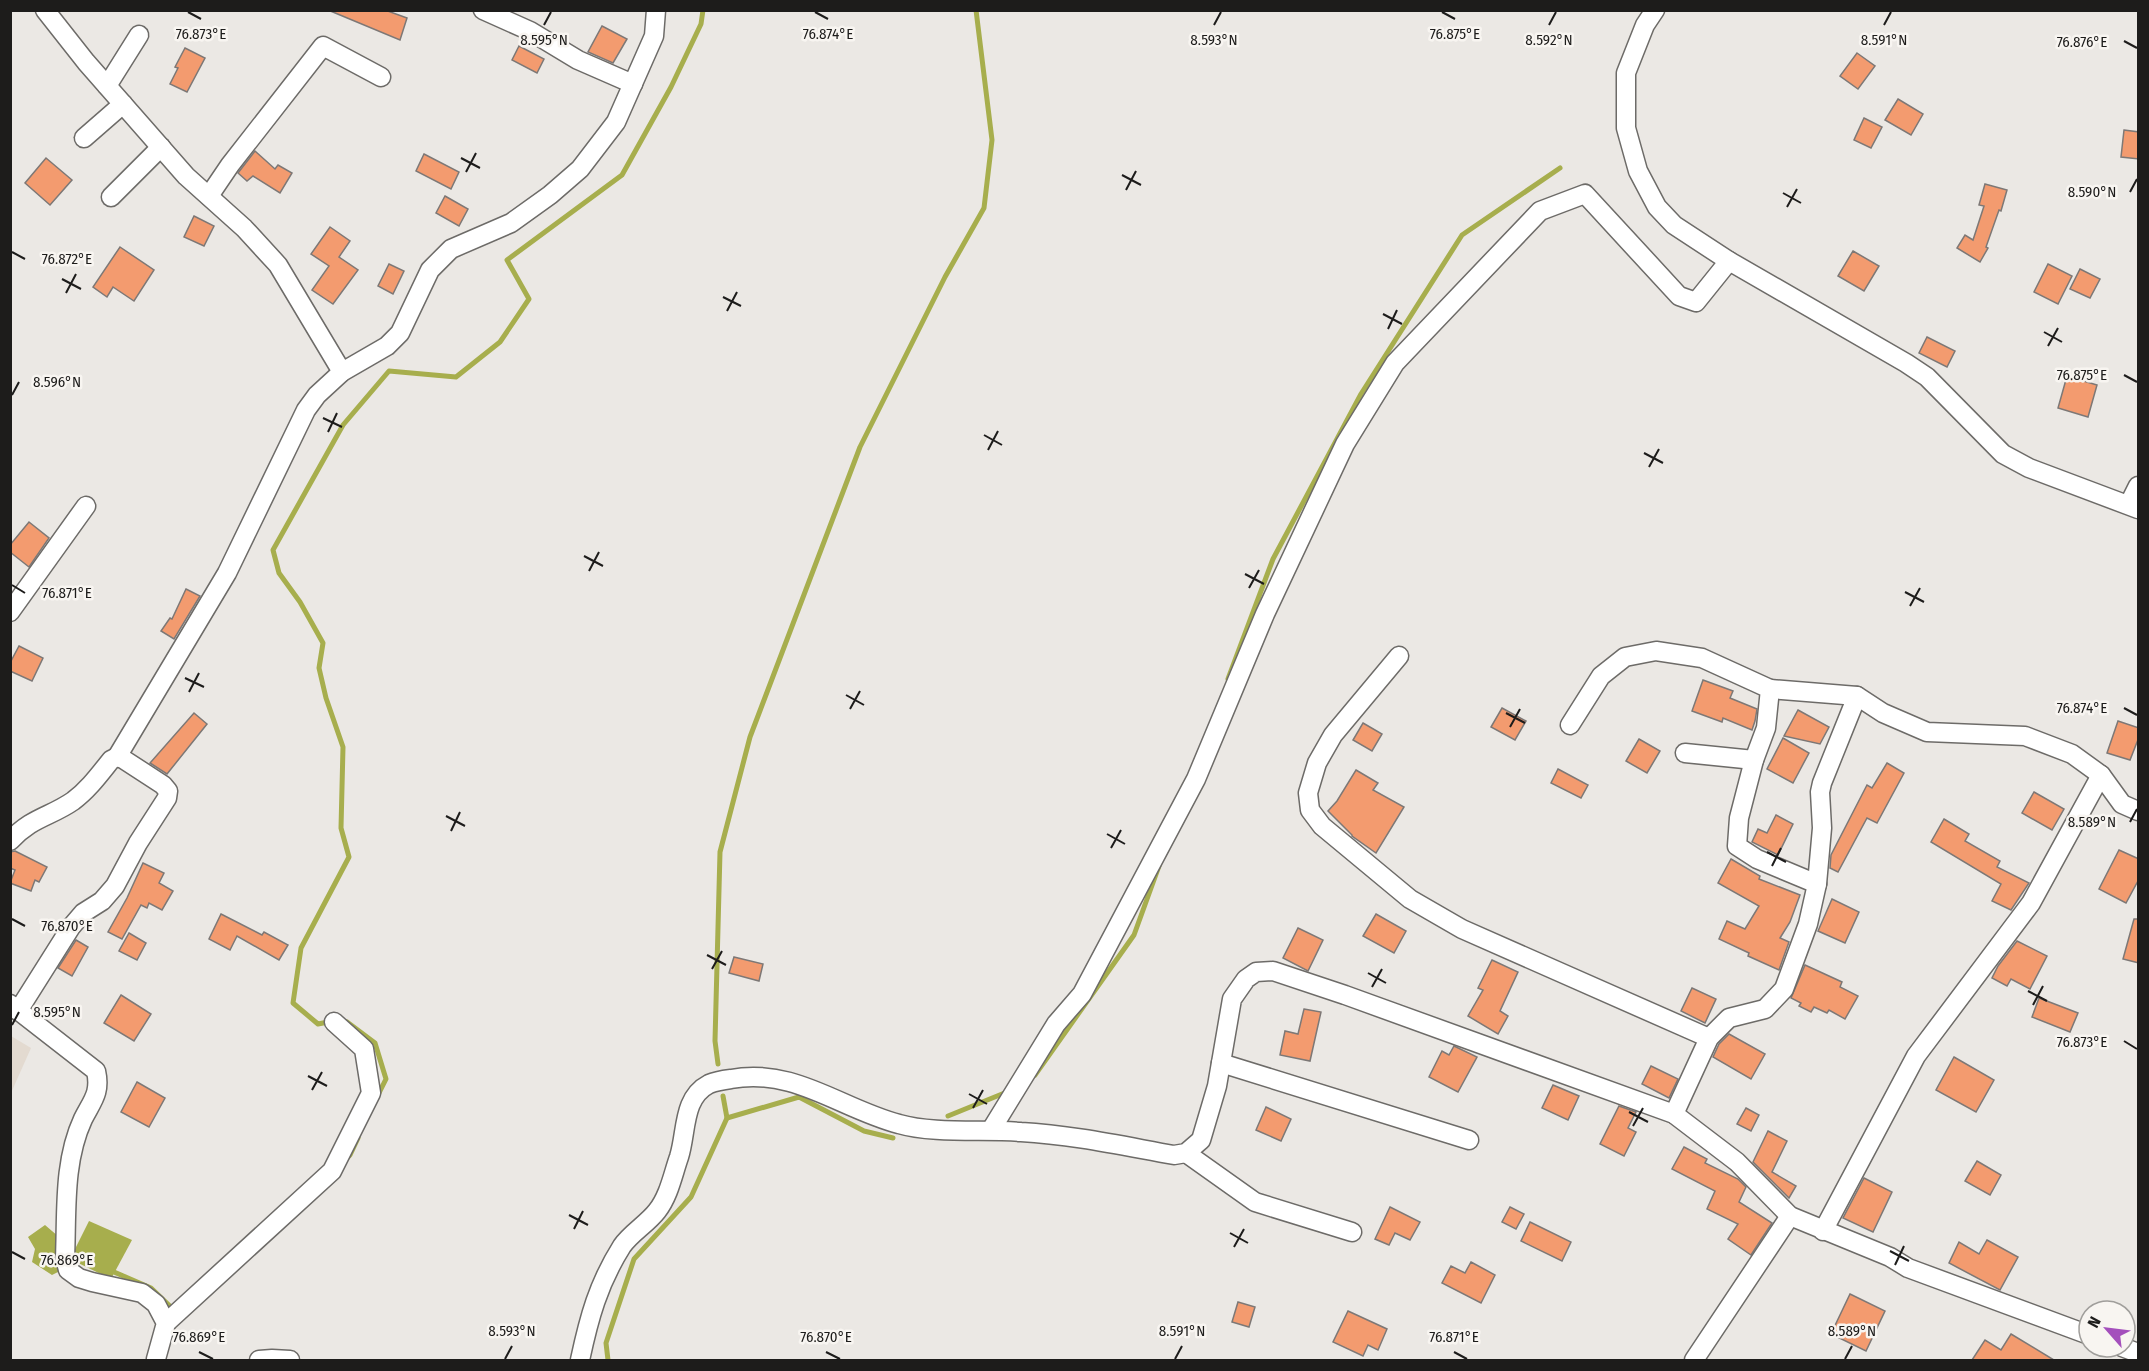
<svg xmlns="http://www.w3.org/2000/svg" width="2149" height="1371" font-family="'Fira Sans Condensed',sans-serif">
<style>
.built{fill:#e3dad0}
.water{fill:#a7ae4d}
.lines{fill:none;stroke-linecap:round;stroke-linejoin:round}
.stream{stroke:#a7ae4d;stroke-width:5}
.building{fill:#f39b6f;stroke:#7d7876;stroke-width:1.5}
.minor-casing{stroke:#6d6b68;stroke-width:21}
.minor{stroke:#fff;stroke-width:18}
.ticks{fill:none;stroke:#1d1c1b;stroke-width:2}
.ticks-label{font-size:15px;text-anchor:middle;fill:#1d1c1b;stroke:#f8f5f1;stroke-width:5;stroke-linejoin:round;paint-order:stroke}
</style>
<rect width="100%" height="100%" fill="#ebe8e4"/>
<polygon class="built" points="11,1036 31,1048 11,1093"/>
<g class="water">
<polygon points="89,1221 132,1240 111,1279 70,1259"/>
<polygon points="45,1225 59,1237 62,1270 52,1275 32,1262 35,1249 28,1237"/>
</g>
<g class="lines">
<g class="stream">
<polyline points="1228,679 1273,559 1361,394 1462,235 1560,168"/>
<polyline points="333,1021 318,1024 293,1003 301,948 349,857 341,828 343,747 326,698 319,668 323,643 300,602 279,573 273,550 343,425 389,371 456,377 500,342 529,299 507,260 622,175 671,87 701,24 703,10"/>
<polyline points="347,1022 375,1043 386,1079 377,1097"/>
<polyline points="718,1064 715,1041 720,852 750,737 860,447 945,277 984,208 992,140 976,10"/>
<polyline points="1035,1075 1134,935 1159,866"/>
<polyline points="948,1116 1007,1092"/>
<polyline points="727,1118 799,1097 864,1131 893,1138"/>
<polyline points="345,1160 350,1155 358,1138"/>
<polyline points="114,1272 151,1288 175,1311"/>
<polyline points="608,1360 606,1343 634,1259 691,1197 727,1118 723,1096"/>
</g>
</g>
<g class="building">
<polygon points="328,10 385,10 407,18 400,40"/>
<polygon points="602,26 627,39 613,63 588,52"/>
<polygon points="519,46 544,59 537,73 512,60"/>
<polygon points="185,48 205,58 187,92 170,84 178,68 175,67"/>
<polygon points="1857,53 1875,66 1858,89 1840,76"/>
<polygon points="1898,99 1923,114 1911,135 1885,120"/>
<polygon points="1864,118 1882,127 1871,148 1854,140"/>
<polygon points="2124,130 2139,132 2139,159 2121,157"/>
<polygon points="255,151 275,169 278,165 292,173 280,193 253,176 247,181 238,173"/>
<polygon points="424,154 459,172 451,189 416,171"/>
<polygon points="46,158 72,180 50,205 25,183"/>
<polygon points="1985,184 2007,190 2001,211 1999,210 1986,247 1988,248 1980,262 1957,248 1965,235 1973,240 1984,206 1979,205"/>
<polygon points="445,196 468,209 459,226 436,213"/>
<polygon points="194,216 214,226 204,246 184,237"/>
<polygon points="330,227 350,241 339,257 358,270 333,304 312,290 329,266 311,254"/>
<polygon points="120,247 154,270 134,301 113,287 107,297 93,287"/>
<polygon points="1853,251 1879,266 1864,291 1838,276"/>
<polygon points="389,264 404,271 393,294 378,286"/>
<polygon points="2048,264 2072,276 2058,304 2034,292"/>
<polygon points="2080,269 2100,279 2090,298 2070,289"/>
<polygon points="1927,337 1955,351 1947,367 1919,353"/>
<polygon points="2067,376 2097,385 2088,417 2058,408"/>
<polygon points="29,522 49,538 29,567 10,552 10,545"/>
<polygon points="186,589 200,596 174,639 161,631 170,618 172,619"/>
<polygon points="19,646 43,658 32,681 10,671 10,663"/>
<polygon points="1703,680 1733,691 1730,698 1757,709 1755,721 1752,730 1723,718 1722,722 1692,711"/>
<polygon points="1502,708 1526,721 1515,740 1491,727"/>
<polygon points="1798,710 1829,727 1820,744 1784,736"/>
<polygon points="194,713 207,724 167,774 150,763"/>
<polygon points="2118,721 2139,728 2139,737 2130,760 2107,753"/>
<polygon points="1363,723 1382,734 1372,751 1353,740"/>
<polygon points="1783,738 1809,753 1793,783 1767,769"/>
<polygon points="1639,739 1660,751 1647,773 1626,761"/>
<polygon points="1887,763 1904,773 1877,823 1867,818 1838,872 1830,868 1831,855 1867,785 1872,788"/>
<polygon points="1558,769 1588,785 1581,798 1551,783"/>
<polygon points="1356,770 1378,783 1373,790 1404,807 1376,853 1352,836 1352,835 1328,811 1337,801"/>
<polygon points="2034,792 2064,809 2052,830 2022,813"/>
<polygon points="1776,815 1793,824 1778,855 1752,842 1758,829 1767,833"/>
<polygon points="1944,819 1969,834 1965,841 2000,861 1997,867 2029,883 2011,910 1992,901 2001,884 1931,842"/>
<polygon points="2119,850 2139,859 2139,879 2126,903 2099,889"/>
<polygon points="15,851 47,867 39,882 35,880 31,891 10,883 15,870 10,868 10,852"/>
<polygon points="1731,859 1760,876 1759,879 1800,895 1790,922 1780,938 1789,942 1779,970 1748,956 1749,953 1719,939 1727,921 1745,929 1759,906 1718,883"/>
<polygon points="143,863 164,873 159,883 173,891 162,910 149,903 147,908 141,905 122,939 108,932 127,898"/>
<polygon points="1832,899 1859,912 1845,943 1818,931"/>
<polygon points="221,914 262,935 264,932 288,945 279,960 237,936 230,950 209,939"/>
<polygon points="1376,914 1406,931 1394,953 1363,936"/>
<polygon points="2134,919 2139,919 2139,963 2123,959"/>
<polygon points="1298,928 1323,940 1308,971 1283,958"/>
<polygon points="129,933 146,943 137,960 119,951"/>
<polygon points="76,940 88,947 72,976 58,968"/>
<polygon points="2017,941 2047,956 2030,989 2011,979 2007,986 1992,978 1998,966"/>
<polygon points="734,957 763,964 759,981 729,973"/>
<polygon points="1492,960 1518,972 1500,1011 1508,1016 1498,1034 1468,1016 1483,990 1478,988"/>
<polygon points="1805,965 1842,982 1840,987 1858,996 1845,1019 1829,1010 1827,1013 1814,1007 1811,1012 1799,1006 1801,1003 1791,998"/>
<polygon points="1692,988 1716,999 1705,1023 1681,1011"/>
<polygon points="121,995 151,1014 134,1041 104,1023"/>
<polygon points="2039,998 2078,1013 2070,1032 2032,1017"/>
<polygon points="1304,1009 1321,1012 1310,1061 1280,1055 1285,1031 1298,1034"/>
<polygon points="1729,1034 1765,1054 1751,1079 1713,1057 1719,1044"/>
<polygon points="1454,1046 1477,1057 1458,1092 1429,1077 1442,1051 1449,1055"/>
<polygon points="1954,1057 1994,1080 1976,1112 1936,1090"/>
<polygon points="1651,1066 1678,1079 1669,1098 1642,1084"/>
<polygon points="137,1082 165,1098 149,1127 121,1112"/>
<polygon points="1553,1085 1579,1096 1568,1120 1542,1108"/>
<polygon points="1619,1106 1636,1112 1628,1128 1636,1132 1624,1156 1600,1144"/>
<polygon points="1266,1107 1291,1119 1281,1141 1256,1130"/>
<polygon points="1746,1108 1759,1115 1751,1131 1737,1124"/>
<polygon points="1768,1131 1787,1141 1772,1172 1796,1186 1789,1198 1753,1162"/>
<polygon points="1684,1147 1707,1159 1705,1163 1738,1179 1746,1187 1739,1202 1772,1223 1751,1255 1728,1239 1738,1224 1707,1209 1715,1191 1672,1169"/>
<polygon points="1977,1161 2001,1175 1990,1195 1965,1181"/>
<polygon points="1864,1178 1892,1192 1873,1232 1843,1218"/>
<polygon points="1390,1207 1420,1222 1410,1240 1395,1233 1389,1245 1375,1239"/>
<polygon points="1510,1207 1524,1214 1516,1229 1502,1222"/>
<polygon points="1530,1222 1571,1242 1562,1261 1521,1241"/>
<polygon points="1987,1240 2018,1257 2000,1290 1949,1263 1959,1242 1979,1254"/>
<polygon points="1471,1262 1495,1275 1481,1303 1442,1283 1451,1266 1465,1273"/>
<polygon points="1850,1294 1885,1311 1866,1351 1831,1334"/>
<polygon points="1238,1302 1255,1307 1249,1327 1232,1322"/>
<polygon points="1348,1311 1387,1329 1378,1350 1368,1345 1363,1356 1333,1342"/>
<polygon points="2011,1334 2054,1360 1972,1360 1985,1340 2001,1350"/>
</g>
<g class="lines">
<defs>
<g id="minor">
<polyline points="45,10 86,62 186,176 244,228 278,265 342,372"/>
<polyline points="483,10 530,31 578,60 633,84"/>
<polyline points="1655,10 1645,25 1626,73 1626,128 1638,171 1657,207 1674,225 1729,261 1906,363 1927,377 2003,454 2029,468 2138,509"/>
<polyline points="107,86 139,35"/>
<polyline points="84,138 123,104"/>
<polyline points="209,196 230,165 323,46 381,77"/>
<polyline points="111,197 161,147"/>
<polyline points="2129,504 2138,486"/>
<polyline points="10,612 86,506"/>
<polyline points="1399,656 1333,735 1317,763 1308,793 1310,810 1322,826 1410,899 1462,929 1709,1038"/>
<polyline points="1770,689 1857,696 1883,713 1927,732 2025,736 2072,754 2101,775 2122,804 2138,811"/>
<polyline points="1570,725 1601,676 1625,657 1656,651 1702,658 1770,689 1766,728 1754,760 1739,818 1737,846 1757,859 1817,884 1808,924 1784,989 1765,1009 1729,1018 1709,1038 1674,1114"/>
<polyline points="1685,753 1754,760"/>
<polyline points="117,757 227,573 306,410 317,395 342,372 387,346 400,333 430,270 451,249 511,223 550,195 580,169 616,122 654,36 656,10"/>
<path d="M10,841C32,817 50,817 73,801C88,790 99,775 111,760L117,757L123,759L163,785L168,791L167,798L138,843L115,886L102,901L83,913L71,927L18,1011"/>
<polyline points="1817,884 1822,828 1820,792 1822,783 1857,696"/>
<path d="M10,1004L96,1071C101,1093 92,1101 83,1119C63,1162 67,1212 65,1258L68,1270L79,1278L92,1282L142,1293L156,1304L166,1323L156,1359"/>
<polyline points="1221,1063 1469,1140"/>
<polyline points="991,1130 1056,1024 1082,994 1196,779 1265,614 1345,444 1395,363 1540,211 1585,194 1679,296 1696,302 1729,261"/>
<polyline points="1186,1153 1255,1202 1352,1232"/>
<polyline points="1823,1231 1916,1056 2031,903 2101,775"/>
<polyline points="166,1323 332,1171 371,1093 364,1049 334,1022"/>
<polyline points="2122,1347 2138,1353"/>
<polyline points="259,1360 272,1359 290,1360"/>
<path d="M580,1360C589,1318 598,1284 622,1246C631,1233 647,1224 657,1211C669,1196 673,1174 679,1157C687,1132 682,1098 709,1084C716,1081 723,1080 731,1079C794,1067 841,1109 899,1124C933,1134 984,1129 1021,1132C1073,1135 1123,1146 1174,1155L1186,1153L1201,1140L1217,1086L1232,999L1246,979L1256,972L1273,971L1345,995L1674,1114L1737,1162L1790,1216L1890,1257L1908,1268L2089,1335"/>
<polyline points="1694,1360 1790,1216"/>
</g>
</defs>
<use href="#minor" class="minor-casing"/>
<use href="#minor" class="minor"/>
</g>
<path class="ticks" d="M188,12L201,19M815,12L828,19M1442,12L1455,19M544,25L551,12M1214,25L1221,12M1549,25L1556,12M1884,25L1891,12M2124,41L2137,48M461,158L480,168M466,172L476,153M1122,175L1141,185M1126,190L1136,171M2130,192L2137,179M1783,193L1801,203M1787,207L1797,189M12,252L25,259M62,279L81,289M66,293L76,274M723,297L741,306M727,311L737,292M1383,314L1402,324M1388,329L1397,310M2044,332L2062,342M2048,346L2058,328M2124,375L2137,382M12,395L19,382M323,418L342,427M328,432L337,413M984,435L1002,445M988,450L998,431M1644,453L1663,463M1649,467L1659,449M584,556L603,566M589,571L599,552M1245,574L1264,584M12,585L25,593M1249,588L1259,570M1905,592L1924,602M1910,606L1920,588M185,678L204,687M189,692L199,673M846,695L864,705M2124,708L2137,715M850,709L860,691M1506,713L1525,723M1510,727L1520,709M446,816L465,826M2130,822L2137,809M451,831L460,812M1107,834L1125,844M1111,848L1121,830M1767,852L1786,862M1772,866L1781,848M12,919L25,926M707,955L726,965M712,969L722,951M1368,973L1386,983M1372,987L1382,969M2028,991L2047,1001M2033,1005L2043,986M12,1025L19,1012M2124,1041L2137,1049M308,1076L327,1086M312,1090L322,1072M969,1094L987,1104M973,1108L983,1090M1629,1112L1648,1122M1633,1126L1643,1108M569,1215L588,1225M574,1229L583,1211M1230,1233L1248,1243M1234,1247L1244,1229M1890,1251L1909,1261M12,1252L25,1259M1895,1265L1904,1246M199,1352L213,1359M826,1352L840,1359M1454,1352L1467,1359M505,1359L512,1346M1175,1359L1182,1346M1845,1359L1852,1346"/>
<g class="ticks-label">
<text x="201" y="39">76.873°E</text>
<text x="828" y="39">76.874°E</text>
<text x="1455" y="39">76.875°E</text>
<text x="544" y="45">8.595°N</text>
<text x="1214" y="45">8.593°N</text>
<text x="1549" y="45">8.592°N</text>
<text x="1884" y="45">8.591°N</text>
<text x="2082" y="47">76.876°E</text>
<text x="2092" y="197">8.590°N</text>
<text x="67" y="264">76.872°E</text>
<text x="2082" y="380">76.875°E</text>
<text x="57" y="387">8.596°N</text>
<text x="67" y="598">76.871°E</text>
<text x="2082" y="713">76.874°E</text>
<text x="2092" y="827">8.589°N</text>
<text x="67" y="931">76.870°E</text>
<text x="57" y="1017">8.595°N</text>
<text x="2082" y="1047">76.873°E</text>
<text x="67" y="1265">76.869°E</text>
<text x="512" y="1336">8.593°N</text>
<text x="1182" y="1336">8.591°N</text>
<text x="1852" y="1336">8.589°N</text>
<text x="199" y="1342">76.869°E</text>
<text x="826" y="1342">76.870°E</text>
<text x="1454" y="1342">76.871°E</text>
</g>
<rect width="2149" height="1371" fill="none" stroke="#1d1c1b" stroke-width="24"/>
<g transform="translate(2107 1329) rotate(298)"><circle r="28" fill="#f8f5f1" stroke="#a09e9b" stroke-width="1.5"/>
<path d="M0-4.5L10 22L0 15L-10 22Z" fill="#a44fbc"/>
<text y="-9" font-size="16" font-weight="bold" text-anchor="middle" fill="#1d1c1b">N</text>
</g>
</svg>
